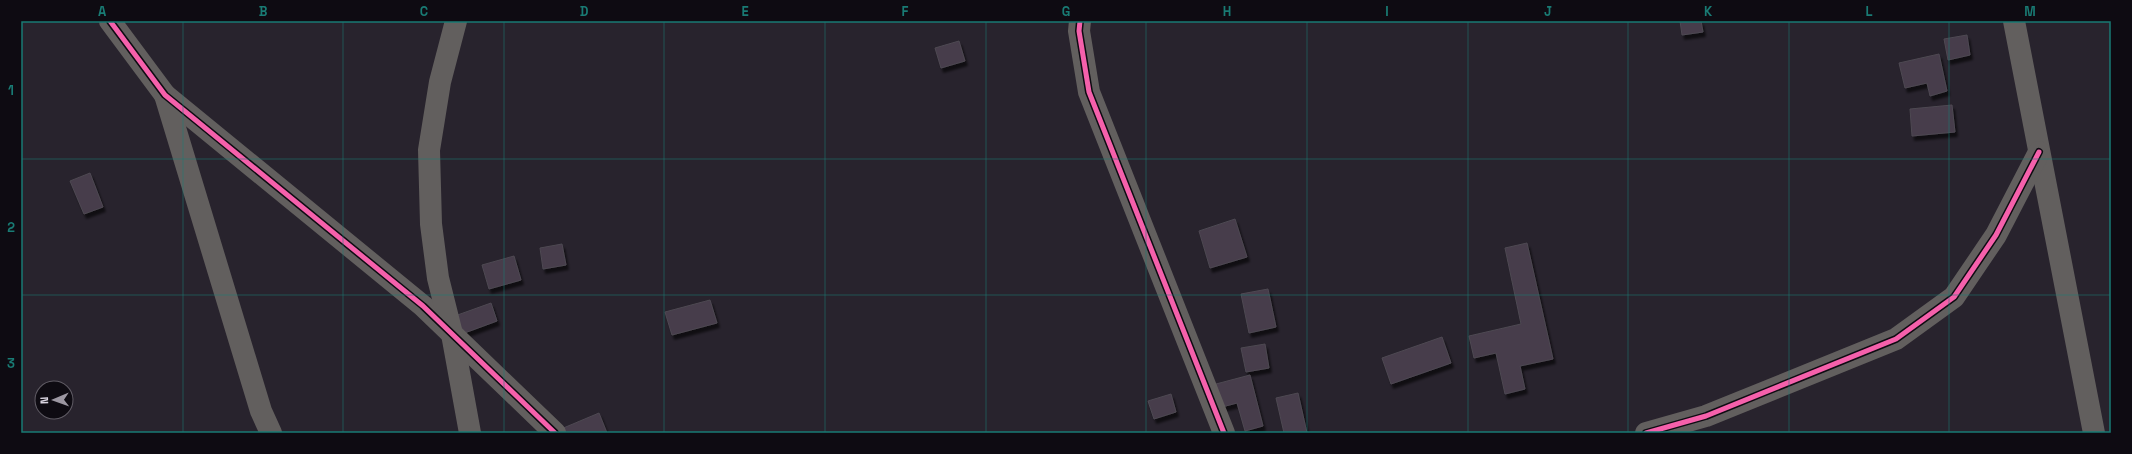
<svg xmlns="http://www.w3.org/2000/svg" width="2132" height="454" font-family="'Space Grotesk',sans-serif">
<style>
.building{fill:#463c4c;stroke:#4e4952;filter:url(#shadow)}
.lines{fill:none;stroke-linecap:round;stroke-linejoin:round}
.minor{stroke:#625f5e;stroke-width:22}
.cycleway-casing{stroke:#0e0b12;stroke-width:8}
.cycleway{stroke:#f560ab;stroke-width:5}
.grid{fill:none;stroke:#197b74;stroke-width:1;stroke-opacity:0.55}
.neatline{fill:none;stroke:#197b74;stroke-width:1.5}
.grid-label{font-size:13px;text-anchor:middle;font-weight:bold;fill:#197b74}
</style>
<defs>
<filter id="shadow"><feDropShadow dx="2.5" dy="4.5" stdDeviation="1" flood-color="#0009"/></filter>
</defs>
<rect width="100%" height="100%" fill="#28232d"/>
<g class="building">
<polygon points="1680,21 1701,21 1703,32 1682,35"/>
<polygon points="1967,35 1970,55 1948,60 1944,39"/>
<polygon points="959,41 965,61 941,68 935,48"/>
<polygon points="1939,54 1947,91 1930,96 1927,83 1905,88 1899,63"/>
<polygon points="1952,105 1955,132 1912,136 1910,109"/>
<polygon points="90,173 103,207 84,214 70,181"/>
<polygon points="1235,219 1247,257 1210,268 1199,231"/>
<polygon points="1527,243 1553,359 1520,366 1525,389 1505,394 1496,353 1474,358 1469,336 1521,324 1505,248"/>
<polygon points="562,244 566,265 543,269 540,248"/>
<polygon points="514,256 521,280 489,289 482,265"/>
<polygon points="1268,289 1276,327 1249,333 1241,294"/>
<polygon points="710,300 717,323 672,335 665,312"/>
<polygon points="491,303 497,321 459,335 452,317"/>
<polygon points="1442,337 1451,363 1391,384 1382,358"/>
<polygon points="1265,344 1269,368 1246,372 1241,348"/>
<polygon points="1250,375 1263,426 1245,431 1237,403 1222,407 1216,384"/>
<polygon points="1298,393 1307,433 1284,433 1276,398"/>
<polygon points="1171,394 1176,412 1154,419 1148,401"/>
<polygon points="599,413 607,433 562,433 561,429"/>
</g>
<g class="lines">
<g class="minor">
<polyline points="110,21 165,95 423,306 555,433"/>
<polyline points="456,21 440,82 429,150 431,224 438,278 452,334 470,433"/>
<polyline points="1080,21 1079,31 1089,92 1224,433"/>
<polyline points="2014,21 2094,433"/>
<polyline points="165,95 261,411 271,433"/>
<polyline points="1646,433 1706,416 1896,339 1954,297 1996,235 2039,152"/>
</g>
<defs>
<g id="cycleway">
<polyline points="110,21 165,95 423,306 555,433"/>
<polyline points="1080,21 1079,31 1089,92 1224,433"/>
<polyline points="1646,433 1706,416 1896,339 1954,297 1996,235 2039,152"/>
</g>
</defs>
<use href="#cycleway" class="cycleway-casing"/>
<use href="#cycleway" class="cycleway"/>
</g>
<path class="grid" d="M183,21V433M343,21V433M504,21V433M664,21V433M825,21V433M986,21V433M1146,21V433M1307,21V433M1468,21V433M1628,21V433M1789,21V433M1949,21V433M21,159H2111M21,295H2111"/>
<rect width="2132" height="454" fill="none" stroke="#0e0b12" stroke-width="44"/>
<g transform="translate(54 400) rotate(268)"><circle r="19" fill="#0e0b12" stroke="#605c65"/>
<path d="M0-3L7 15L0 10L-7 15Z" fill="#9c97a2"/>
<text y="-6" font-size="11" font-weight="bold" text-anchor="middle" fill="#dad5e1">N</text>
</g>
<rect x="22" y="22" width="2088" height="410" class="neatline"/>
<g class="grid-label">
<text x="102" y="16">A</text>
<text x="263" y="16">B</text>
<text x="424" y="16">C</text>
<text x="584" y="16">D</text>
<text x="745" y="16">E</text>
<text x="905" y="16">F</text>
<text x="1066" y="16">G</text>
<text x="1227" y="16">H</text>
<text x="1387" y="16">I</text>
<text x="1548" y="16">J</text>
<text x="1708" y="16">K</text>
<text x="1869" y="16">L</text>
<text x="2030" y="16">M</text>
<text x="11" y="95">1</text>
<text x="11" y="232">2</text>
<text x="11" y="368">3</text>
</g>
</svg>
